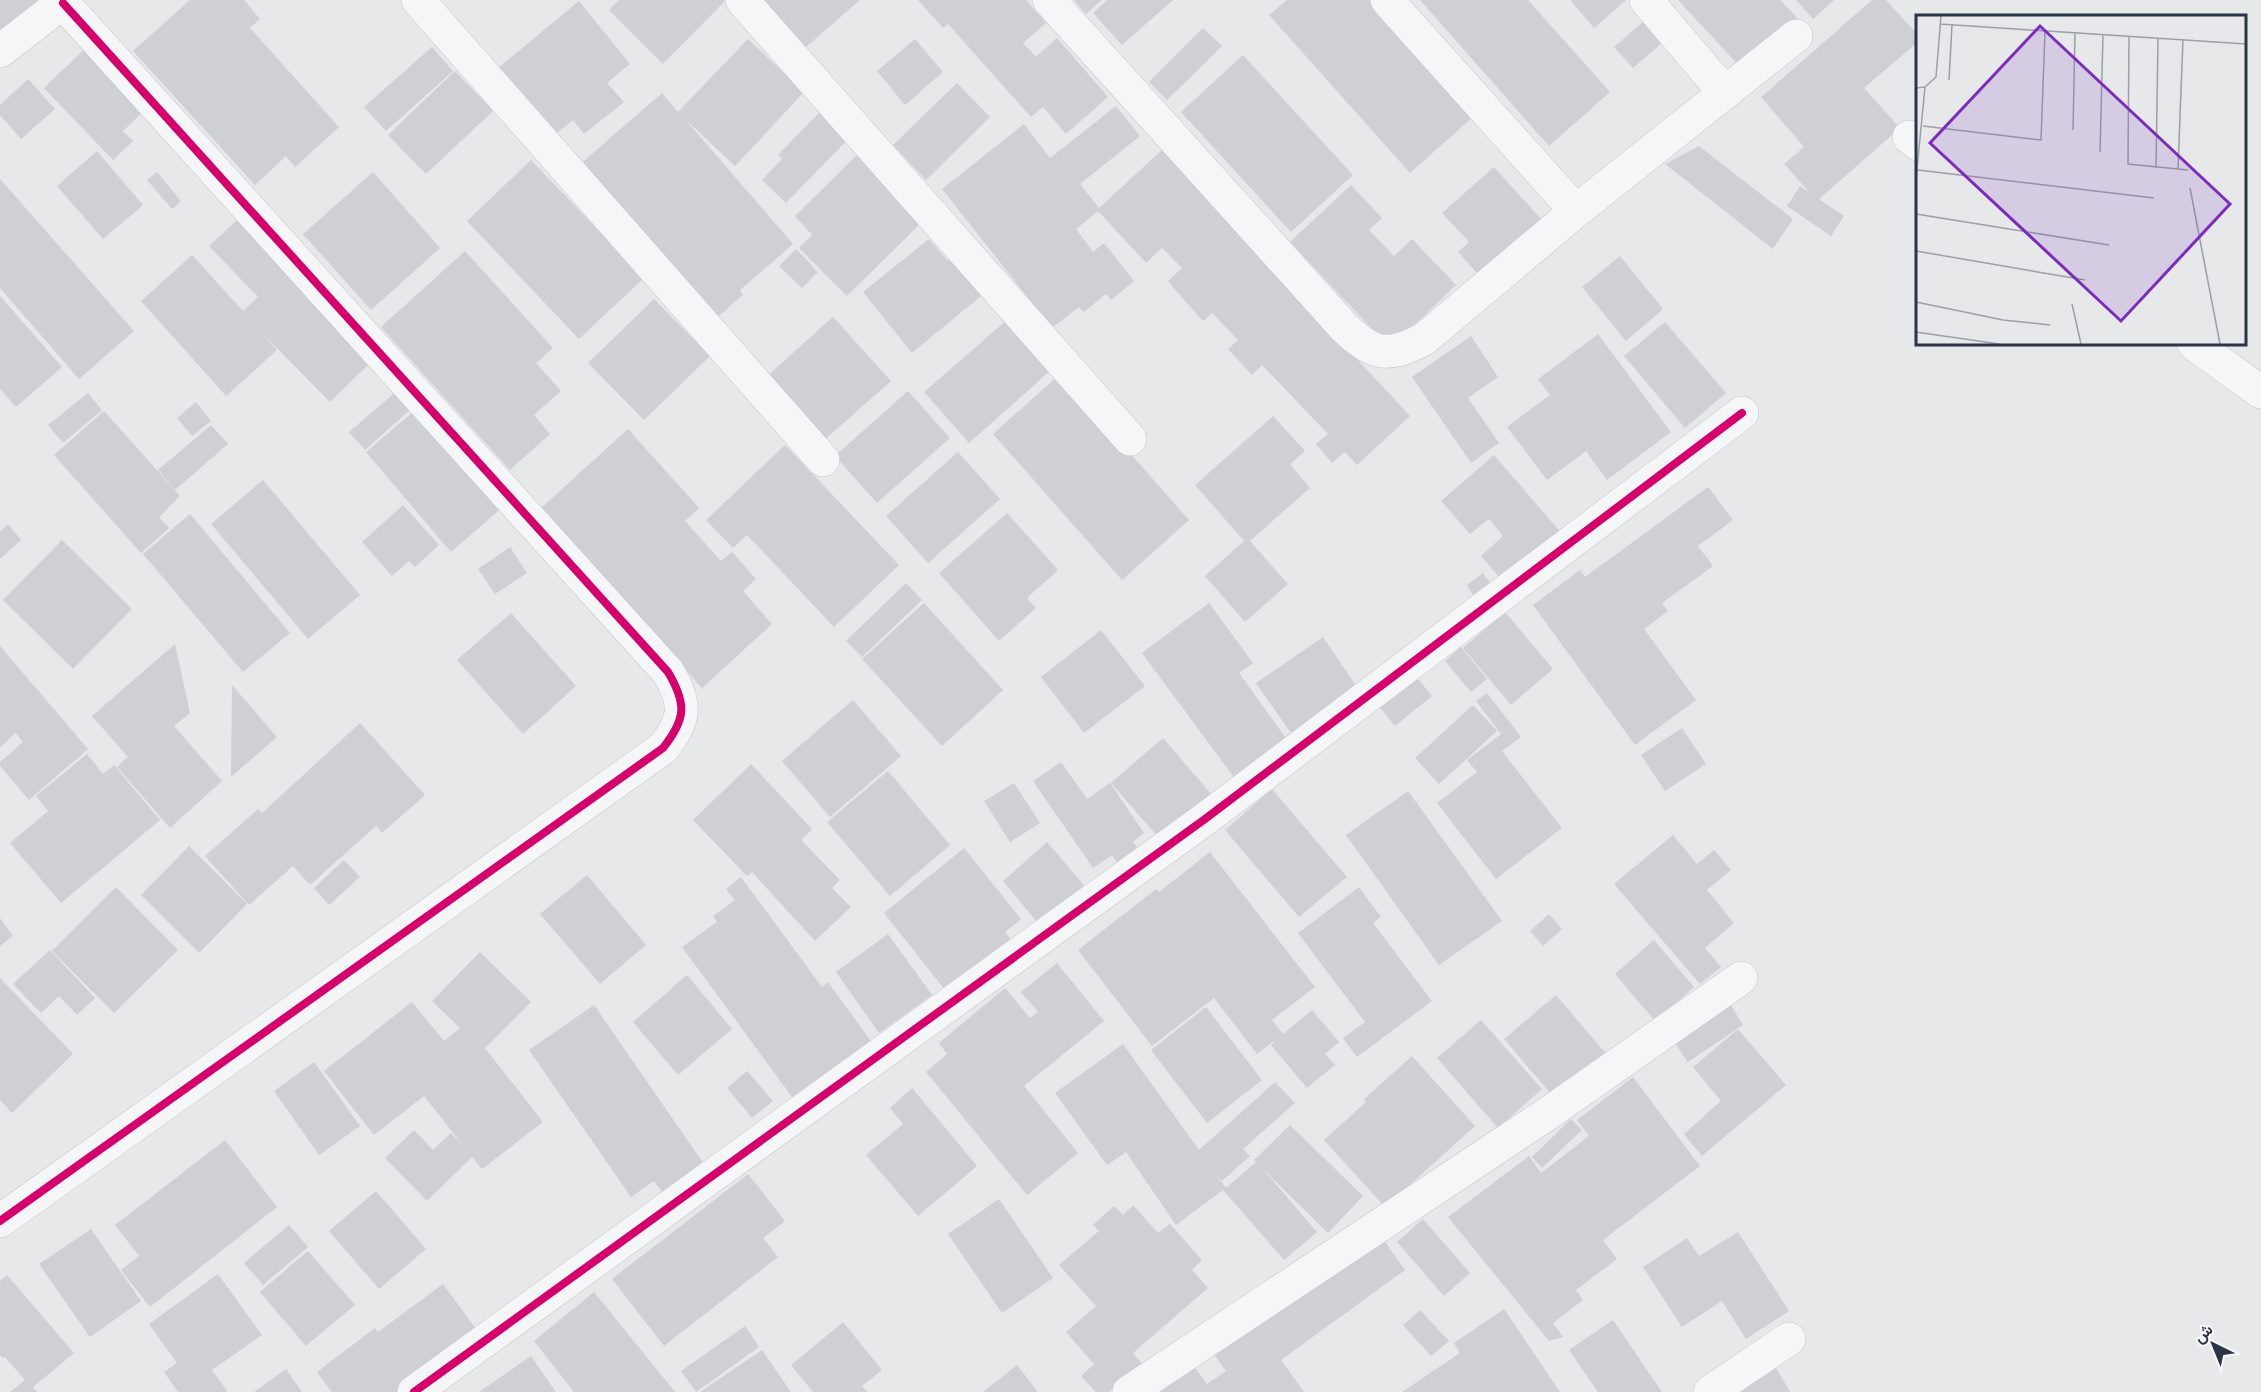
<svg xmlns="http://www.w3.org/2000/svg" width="2261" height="1392" font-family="'Sofia Sans Condensed',Vazirmatn,sans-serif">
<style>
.building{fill:#ced0d3}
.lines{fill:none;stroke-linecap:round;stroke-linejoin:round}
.minor-casing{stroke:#c4c6c8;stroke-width:34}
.minor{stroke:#f5f6f7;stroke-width:33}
.cycleway-casing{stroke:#f4f6f9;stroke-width:11}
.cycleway{stroke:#d6006c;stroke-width:8}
.inset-road{fill:none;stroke:#9ba0a8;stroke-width:1.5}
.view{fill:#7b2cbf;fill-opacity:0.15;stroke:#7b2cbf;stroke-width:3}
.inset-edge{fill:none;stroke:#2b3445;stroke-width:3}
</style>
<rect width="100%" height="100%" fill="#e6e8ea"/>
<g class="building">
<polygon points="0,0 56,0 0,38"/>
<polygon points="190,0 244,0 260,19 250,28 339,127 295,167 286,156 255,185 133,51"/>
<polygon points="619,0 724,0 725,1 663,64 609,10"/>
<polygon points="764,0 860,0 806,47"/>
<polygon points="918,0 1026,0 1046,23 1023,43 1036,57 1057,38 1108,97 1066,134 1043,107 1031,117 948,24 943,28"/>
<polygon points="1074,0 1102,0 1086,14"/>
<polygon points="1107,0 1173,0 1122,45 1093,13"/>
<polygon points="1287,0 1370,0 1473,117 1410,173 1269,15"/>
<polygon points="1420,0 1528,0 1610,92 1549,146"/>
<polygon points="1572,0 1626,0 1594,28 1571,1"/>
<polygon points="1678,0 1780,0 1798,19 1743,70"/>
<polygon points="1796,0 1834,0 1813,19"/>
<polygon points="1872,0 1886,0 1918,35 1918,42 1864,88 1900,128 1819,199 1844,216 1831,236 1787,206 1800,186 1809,192 1784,164 1804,147 1761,97"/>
<polygon points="579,1 630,64 607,83 624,102 584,134 573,120 553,136 498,68"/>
<polygon points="1651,15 1670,36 1633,68 1614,47"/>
<polygon points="1203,28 1222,46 1167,100 1149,82"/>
<polygon points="748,39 804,92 735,166 685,119 793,244 740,290 743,295 713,321 578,166 662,93 678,112"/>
<polygon points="915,39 943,72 905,105 877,71"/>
<polygon points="91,43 151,104 123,131 133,141 113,160 44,88"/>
<polygon points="432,47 453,71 386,131 364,107"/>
<polygon points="1243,55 1353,175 1291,232 1181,112"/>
<polygon points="455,71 493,111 426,174 388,135"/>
<polygon points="28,79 55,109 21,139 0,115 0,105"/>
<polygon points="957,83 990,117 926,180 893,145"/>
<polygon points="1116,106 1140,136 1080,184 1099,208 1162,150 1410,416 1357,465 1345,452 1332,463 1316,444 1328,434 1262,365 1252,375 1228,349 1238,340 1212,313 1203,321 1184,300 1168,281 1182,268 1162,248 1146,263 1098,211 1076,229 1093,252 1104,243 1134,281 1111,300 1106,294 1084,312 1079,307 1052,328 942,189 1024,124 1050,158"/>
<polygon points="822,110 850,137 786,203 762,180 782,159 778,155"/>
<polygon points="1699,146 1793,219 1773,249 1665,164"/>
<polygon points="97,151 143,205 103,239 57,186"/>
<polygon points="859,153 925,219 847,296 799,248 812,235 795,216"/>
<polygon points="531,160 644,278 579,339 467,221"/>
<polygon points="1494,167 1548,227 1486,283 1458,252 1469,242 1442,213"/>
<polygon points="157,172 181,201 172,209 147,180"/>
<polygon points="373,172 440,248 371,310 303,234"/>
<polygon points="0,179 134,331 79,379 0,288"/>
<polygon points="1351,185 1382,218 1369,230 1394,256 1412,239 1456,285 1390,348 1290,242"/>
<polygon points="237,220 373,360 330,402 262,333 277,350 226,396 141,301 192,255 243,311 258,297 209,246"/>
<polygon points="929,239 948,261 951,257 982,295 912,353 863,292"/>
<polygon points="796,249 818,272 802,288 779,266"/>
<polygon points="465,251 553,348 536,363 561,391 534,415 550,434 510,470 381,327"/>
<polygon points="1620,256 1663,309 1626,341 1582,287"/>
<polygon points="0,296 62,367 16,407 0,389"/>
<polygon points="654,299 710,356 644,420 588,363"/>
<polygon points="833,317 891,381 823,441 765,378"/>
<polygon points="1007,320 1051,370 969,443 924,392"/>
<polygon points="1665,322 1726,393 1685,428 1624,356"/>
<polygon points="1598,334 1671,432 1607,480 1586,451 1547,480 1507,427 1550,395 1538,379"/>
<polygon points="1471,336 1498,377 1468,398 1499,443 1471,463 1412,377"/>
<polygon points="1060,374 1189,520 1122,580 993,434"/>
<polygon points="398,390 413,407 365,450 349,432"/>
<polygon points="908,391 950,438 877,503 835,456"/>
<polygon points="88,393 102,410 63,443 48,425"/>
<polygon points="196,402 211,421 192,436 177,418"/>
<polygon points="420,406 505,505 451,552 366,452"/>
<polygon points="104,411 180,496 159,517 169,528 141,553 54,455"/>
<polygon points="1273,416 1305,451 1290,464 1310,488 1250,541 1288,584 1245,622 1205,576 1244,541 1195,485"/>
<polygon points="211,425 228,444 175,490 158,470"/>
<polygon points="628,429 699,508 685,521 721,561 732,552 756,579 743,591 772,624 702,688 540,509"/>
<polygon points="785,445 899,565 834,627 747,535 733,548 706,520"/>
<polygon points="958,452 1000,499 928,563 886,516"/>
<polygon points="1494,455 1563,535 1506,585 1481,556 1503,536 1489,519 1470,534 1441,501"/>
<polygon points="263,480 360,595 308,639 211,524"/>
<polygon points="1708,487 1733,520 1698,546 1713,566 1662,603 1668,611 1644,629 1696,700 1635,745 1533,605 1580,570 1585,577"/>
<polygon points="403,505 439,545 415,567 409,561 392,576 362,542"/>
<polygon points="1007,513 1058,570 1027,598 1036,608 999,641 939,573"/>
<polygon points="190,514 290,633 243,672 143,554"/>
<polygon points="8,524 21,540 0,559 0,531"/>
<polygon points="62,540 132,609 73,669 3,600"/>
<polygon points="510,547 527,573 495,594 478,569"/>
<polygon points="1483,573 1494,588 1476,600 1467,585"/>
<polygon points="906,583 922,600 862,657 846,641"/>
<polygon points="924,603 1003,690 942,746 862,659"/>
<polygon points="1209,603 1253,663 1239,673 1288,741 1236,780 1142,653"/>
<polygon points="1505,612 1553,669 1511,705 1463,648"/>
<polygon points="511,613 576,686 523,734 457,660"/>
<polygon points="1101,630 1145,686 1084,733 1041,677"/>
<polygon points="1323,637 1359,690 1293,736 1256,683"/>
<polygon points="175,644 190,713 174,726 222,781 170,828 117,767 128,757 92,716"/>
<polygon points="0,646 88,749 29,800 0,766 0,762 23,742 16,733 0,747"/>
<polygon points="1461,647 1487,679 1471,692 1445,661"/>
<polygon points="1414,674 1432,696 1395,726 1377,704"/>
<polygon points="232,685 277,737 231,777"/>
<polygon points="1487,693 1521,737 1502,751 1562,828 1496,879 1437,803 1477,772 1467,760 1501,734 1476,701"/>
<polygon points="853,700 901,756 830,817 782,761"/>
<polygon points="1473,705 1497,731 1439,784 1415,758"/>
<polygon points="360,723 425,795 382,833 376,826 310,885 293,866 249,905 205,856 258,809 262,813"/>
<polygon points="1682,728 1706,764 1665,791 1641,755"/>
<polygon points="1163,738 1212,795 1160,839 1111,783"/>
<polygon points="87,754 103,774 114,765 160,820 61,903 10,843 48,811 36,796"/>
<polygon points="1061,762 1087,799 1110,783 1144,833 1133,842 1140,851 1119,866 1112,855 1093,868 1033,781"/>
<polygon points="751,764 812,829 801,840 840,880 832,888 851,907 815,941 752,872 747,876 693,820"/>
<polygon points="888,771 950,845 890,896 827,822"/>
<polygon points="1014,783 1040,823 1010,842 984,801"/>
<polygon points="1272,789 1347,877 1299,917 1225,830"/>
<polygon points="1408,791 1502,921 1439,965 1346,835"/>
<polygon points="1673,835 1697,864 1714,850 1731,870 1707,890 1734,923 1705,948 1721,967 1700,984 1614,884"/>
<polygon points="1047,842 1088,890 1042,928 1003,881"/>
<polygon points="189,846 247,904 199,953 141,895"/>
<polygon points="964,848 1021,919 1005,932 1017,948 953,1000 884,913"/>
<polygon points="1210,852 1315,987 1272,1020 1283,1034 1312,1010 1339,1042 1325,1054 1335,1065 1307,1088 1271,1045 1276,1039 1257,1054 1214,998 1152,1046 1078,950 1156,889 1159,892"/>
<polygon points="344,860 360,877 329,905 314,888"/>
<polygon points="587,875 646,945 600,984 540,914"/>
<polygon points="741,877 822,987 828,982 876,1048 798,1105 682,947 717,922 713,916 735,900 726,889"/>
<polygon points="116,887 178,950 114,1013 52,951"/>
<polygon points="1359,887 1381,917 1373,923 1432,1001 1357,1057 1343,1038 1365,1022 1298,933"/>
<polygon points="1549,914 1562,929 1543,946 1530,931"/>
<polygon points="0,918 13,936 0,946"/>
<polygon points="888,934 932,995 879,1033 836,972"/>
<polygon points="1654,940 1694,987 1655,1021 1615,974"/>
<polygon points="50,950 95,998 77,1015 59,996 41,1013 13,984"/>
<polygon points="480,952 531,1002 485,1048 543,1122 482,1169 472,1157 427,1201 385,1158 414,1130 433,1150 451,1133 462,1144 424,1096 374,1135 324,1071 412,1002 444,1041 460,1028 432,1001"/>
<polygon points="1057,963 1104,1021 1024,1086 1078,1153 1027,1195 926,1072 947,1054 939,1043 1005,988 1030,1018 1038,1012 1021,992"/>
<polygon points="687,975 732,1029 678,1075 633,1022"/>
<polygon points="0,978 73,1054 12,1113 0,1100"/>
<polygon points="1556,995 1608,1056 1557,1101 1504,1039"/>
<polygon points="1728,1001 1743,1025 1688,1062 1672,1039"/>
<polygon points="594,1005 706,1167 665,1196 654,1181 631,1197 529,1050"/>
<polygon points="1206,1007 1262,1080 1207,1123 1151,1050"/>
<polygon points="1481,1020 1542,1089 1498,1128 1437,1058"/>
<polygon points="1738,1029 1786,1085 1702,1156 1684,1134 1721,1101 1693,1067"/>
<polygon points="1123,1044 1199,1150 1275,1082 1295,1103 1243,1149 1250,1156 1222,1181 1214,1172 1226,1188 1256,1162 1254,1160 1290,1125 1363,1196 1328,1233 1263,1169 1317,1232 1284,1260 1223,1190 1176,1225 1126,1152 1107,1165 1055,1093"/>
<polygon points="1412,1056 1475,1126 1385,1207 1324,1140 1366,1102 1364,1099"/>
<polygon points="314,1062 360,1126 319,1155 274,1091"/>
<polygon points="747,1071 773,1101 752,1118 727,1088"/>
<polygon points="1633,1077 1700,1166 1603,1240 1617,1259 1576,1290 1583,1300 1553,1323 1563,1337 1549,1341 1448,1217 1529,1156 1541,1173 1589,1136 1577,1120"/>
<polygon points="912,1088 977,1166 918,1216 866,1155 903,1124 890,1108"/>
<polygon points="1571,1119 1582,1130 1542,1168 1532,1157"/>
<polygon points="225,1140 277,1207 150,1307 121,1270 139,1256 115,1225"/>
<polygon points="748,1174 785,1221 763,1238 778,1257 664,1346 612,1279"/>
<polygon points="376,1191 426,1249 379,1289 329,1231"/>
<polygon points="999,1199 1053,1278 1002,1313 948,1234"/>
<polygon points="1133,1205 1158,1233 1170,1224 1202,1260 1192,1270 1208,1288 1133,1353 1142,1364 1109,1392 1096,1392 1081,1376 1094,1364 1066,1332 1096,1306 1059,1265 1099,1231 1093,1225 1114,1206 1123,1215"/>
<polygon points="1366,1215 1405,1270 1281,1360 1304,1392 1148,1392 1190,1361 1207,1384 1226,1371 1208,1346"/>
<polygon points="1423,1219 1470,1273 1444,1296 1397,1242"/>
<polygon points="289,1225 308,1247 263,1285 244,1263"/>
<polygon points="91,1229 141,1301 90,1337 39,1264"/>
<polygon points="1738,1232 1789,1311 1746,1339 1722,1301 1682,1327 1643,1267 1687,1238 1699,1256"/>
<polygon points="308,1251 355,1305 306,1346 260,1292"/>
<polygon points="218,1274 262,1335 212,1370 228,1392 178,1392 164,1372 177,1363 149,1324"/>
<polygon points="7,1275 74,1353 33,1387 37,1392 10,1392 25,1380 5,1357 3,1358 0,1355 0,1281"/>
<polygon points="443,1284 479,1333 399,1392 332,1392 317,1372 375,1328 378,1332"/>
<polygon points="594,1292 675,1392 574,1392 534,1341"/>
<polygon points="1504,1309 1560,1392 1402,1392 1460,1353 1454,1343"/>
<polygon points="1420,1310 1449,1341 1431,1356 1403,1325"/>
<polygon points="1613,1320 1662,1392 1598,1392 1569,1350"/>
<polygon points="843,1322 882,1370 862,1386 867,1392 813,1392 791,1365"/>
<polygon points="745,1326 759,1347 696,1392 681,1371"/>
<polygon points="762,1350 791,1392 700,1392"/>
<polygon points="531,1356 556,1392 479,1392"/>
<polygon points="1017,1365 1038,1392 983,1392"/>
<polygon points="1775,1366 1790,1392 1728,1392"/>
<polygon points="286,1369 302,1392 254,1392"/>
</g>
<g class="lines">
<defs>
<g id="minor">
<polyline points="418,0 823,460"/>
<polyline points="742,0 1130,439"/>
<path d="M1049,0L1344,327C1374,356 1388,358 1424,339L1576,211L1796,36"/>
<polyline points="1387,0 1576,211"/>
<polyline points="1646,0 1725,93"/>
<polyline points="0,51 66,0"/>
<polyline points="1909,137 1918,144"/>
<polyline points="2194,344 2261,392"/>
<path d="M0,1221L663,748C686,719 687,704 668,672L63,3"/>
<polyline points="414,1392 1205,819 1742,413"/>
<polyline points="1129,1392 1550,1112 1741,978"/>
<polyline points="1710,1392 1789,1339"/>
</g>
</defs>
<use href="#minor" class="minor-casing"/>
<use href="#minor" class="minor"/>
<defs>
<g id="cycleway">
<path d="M0,1221L663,748C686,719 687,704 668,672L63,3"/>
<polyline points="414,1392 1205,819 1742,413"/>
</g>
</defs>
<use href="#cycleway" class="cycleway-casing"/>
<use href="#cycleway" class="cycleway"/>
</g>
<g transform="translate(1916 15)">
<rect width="330" height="330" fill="#e6e8ea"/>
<path class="inset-road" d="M24,9L330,29M213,21L212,149L272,155M33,65L36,10M9,72L20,62L25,1M0,73L9,72L0,164M7,111L125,125L129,16M157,115L159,18M184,137L187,19M240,153L242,23M262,154L267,24M2,155L238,183M274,173L304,329M0,199L193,230M0,236L169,265M0,287L87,305L134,310M156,289L165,329M0,317L83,329"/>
<path class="view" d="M124,11L314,189L205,306L14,128Z"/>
<rect width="330" height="330" class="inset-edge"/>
</g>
<g transform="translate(2213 1344) rotate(317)" stroke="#f4f6f9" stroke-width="4.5" paint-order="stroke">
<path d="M0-4.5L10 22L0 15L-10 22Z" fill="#2b3445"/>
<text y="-9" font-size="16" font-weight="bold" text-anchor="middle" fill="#2b3445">ش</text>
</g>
</svg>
